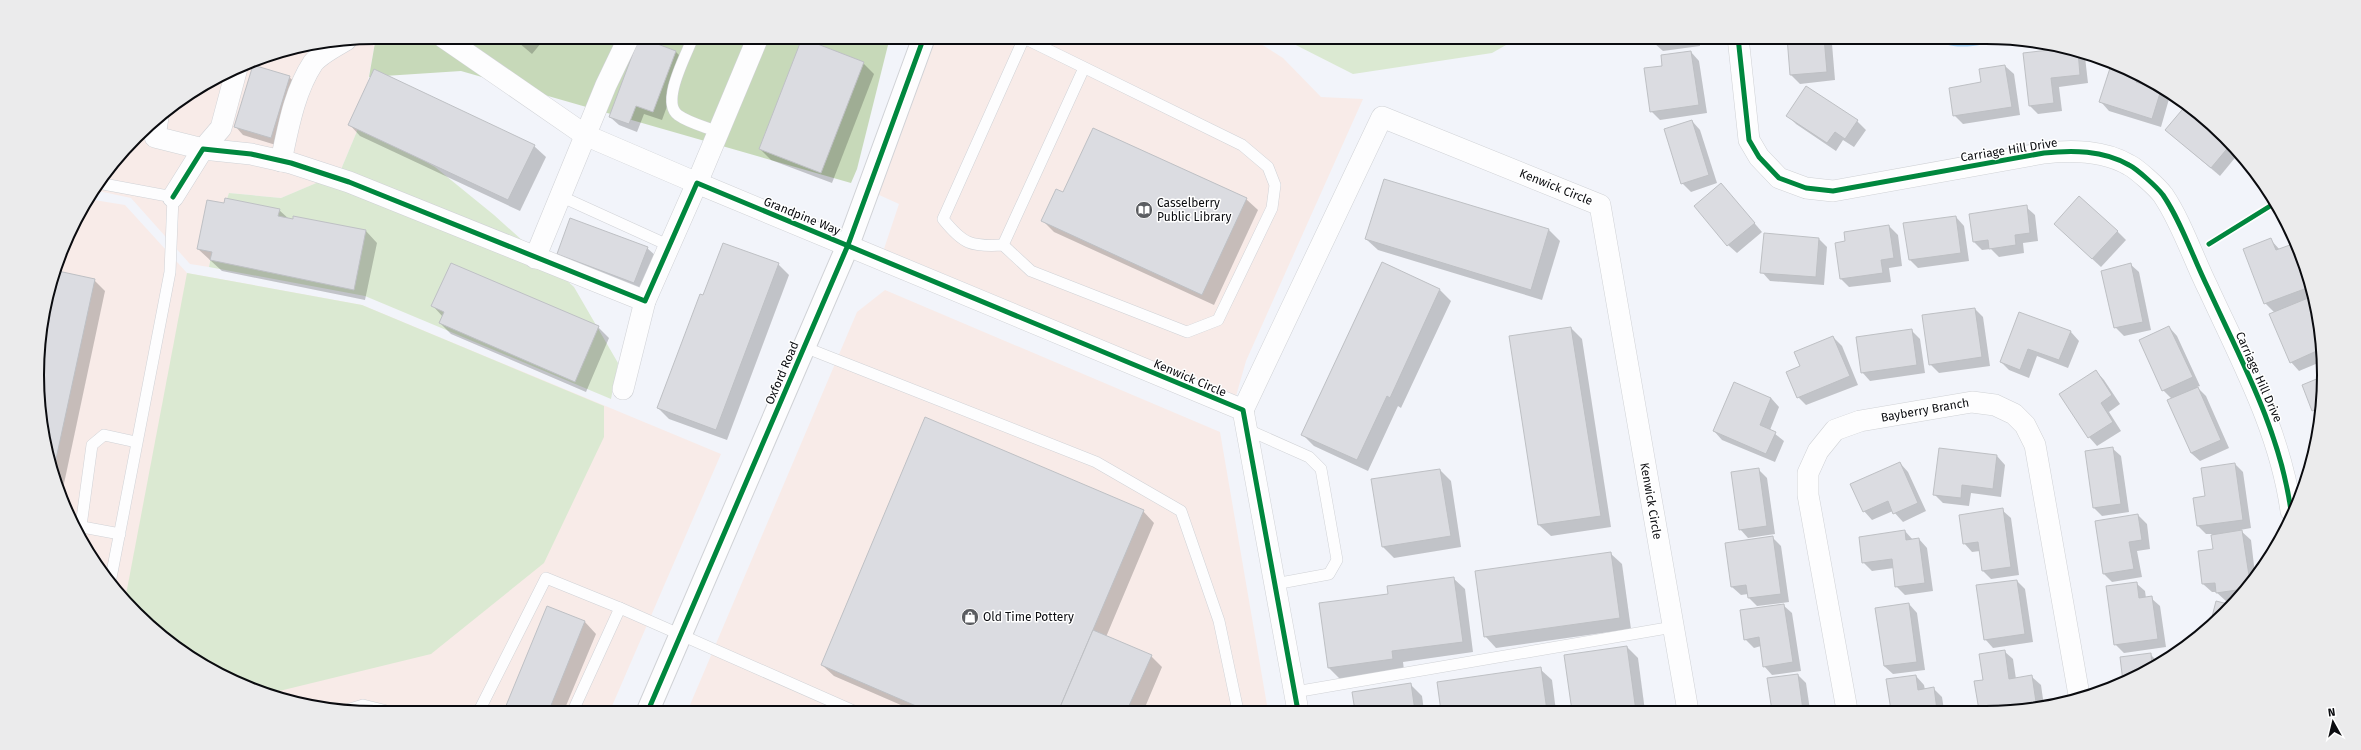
<svg xmlns="http://www.w3.org/2000/svg" width="2361" height="750" font-family="'Fira Sans',sans-serif">
<style>
.commercial{fill:#f8ebe8}
.green{fill:#dbe9d2}
.forest{fill:#c7d9b9}
.water{fill:#a6d2f5}
.shadow{fill:#0003}
.building{fill:#dbdce1;stroke:#bec0c4}
.lines{fill:none;stroke-linecap:round;stroke-linejoin:round}
.service-casing{stroke:#d0d2d6;stroke-width:12}
.minor-casing{stroke:#d0d2d6;stroke-width:22}
.tertiary-casing{stroke:#d0d2d6;stroke-width:24}
.service{stroke:#fdfdfe;stroke-width:11}
.minor{stroke:#fdfdfe;stroke-width:21}
.tertiary{stroke:#fdfdfe;stroke-width:22}
.cycleway-casing{stroke:#fff;stroke-width:8}
.cycleway{stroke:#00873e;stroke-width:5}
.labels{text-anchor:middle;stroke-width:3;stroke-linejoin:round;paint-order:stroke}
.street-label{font-size:12px;fill:#0a0b0f;stroke:#fff}
.poi-label{font-size:12px;fill:#0a0b0f;stroke:#fff;text-anchor:start}
.rim{fill:none;stroke:#0a0b0f;stroke-width:2}
</style>
<rect width="100%" height="100%" fill="#f2f4fa"/>
<g class="commercial">
<polygon points="376,37 360,124 337,179 321,181 281,198 229,193 217,227 209,267 190,264 131,198 94,190 107,169 152,121 246,63 309,43"/>
<polygon points="935,37 1250,37 1283,58 1321,97 1363,99 1246,361 1236,396 884,249 899,204 877,194"/>
<polygon points="88,199 125,205 187,273 362,305 721,454 609,713 375,713 309,706 245,687 187,656 136,614 94,563 48,462 38,397 40,331 72,225"/>
<polygon points="885,290 1220,432 1268,711 687,712 857,312"/>
</g>
<g class="green">
<polygon points="1280,37 1520,37 1492,53 1353,74"/>
<polygon points="360,124 435,167 494,215 574,287 618,363 611,399 365,296 209,267 217,227 229,193 281,198 321,181 337,179"/>
<path d="M187,273L362,305L604,406V437L544,563L431,654L267,694C214,678 160,643 125,600Z"/>
</g>
<polygon class="forest" points="376,37 890,37 857,169 851,183 461,71 369,77"/>
<path class="water" d="M1933,37L2000,38C1984,47 1946,52 1933,37Z"/>
<g class="shadow">
<polygon points="512,37 546,37 532,54"/>
<polygon points="579,37 589,37 586,41"/>
<polygon points="1653,37 1699,37 1700,46 1663,51 1654,43"/>
<polygon points="1788,37 1825,37 1832,44 1835,80 1800,84 1791,75"/>
<polygon points="339,41 317,54 307,44 309,43"/>
<polygon points="2070,49 2081,52 2085,57 2088,83 2059,87 2062,111 2038,114 2030,106"/>
<polygon points="676,52 684,60 662,120 644,114 637,132 619,125 610,117"/>
<polygon points="1691,52 1699,61 1707,113 1660,120 1651,111 1663,66"/>
<polygon points="2113,62 2147,80 2146,86 2161,91 2169,99 2161,127 2109,111 2101,102"/>
<polygon points="863,63 874,74 832,183 771,160 760,149"/>
<polygon points="2005,66 2014,74 2020,115 1963,124 1954,115 1982,83"/>
<polygon points="289,77 298,85 279,146 243,135 235,126"/>
<polygon points="2187,105 2228,139 2239,153 2220,176 2166,130"/>
<polygon points="1788,116 1857,121 1866,130 1854,147 1843,140 1836,151 1796,124"/>
<polygon points="1692,121 1700,130 1717,183 1691,192 1682,183"/>
<polygon points="349,124 534,146 546,157 520,211 360,136"/>
<polygon points="1385,180 1549,230 1560,241 1542,300 1378,250 1366,239"/>
<polygon points="1721,184 1762,232 1737,253 1728,245"/>
<polygon points="1063,193 1246,199 1258,210 1214,305 1054,232 1043,221"/>
<polygon points="2026,207 2035,215 2038,241 2023,243 2024,253 1999,257 1991,249 1982,250 1974,242"/>
<polygon points="279,210 289,219 293,220 294,217 366,231 377,243 365,300 222,271 198,249"/>
<polygon points="1956,217 1964,226 1969,261 1918,268 1909,259"/>
<polygon points="1889,226 1898,235 1902,266 1889,268 1891,282 1849,287 1841,279 1836,244 1847,242"/>
<polygon points="2117,231 2126,240 2101,267 2063,232"/>
<polygon points="1819,239 1827,247 1824,285 1770,281 1762,272"/>
<polygon points="2271,240 2280,250 2290,246 2298,255 2318,309 2323,361 2299,371 2291,362 2275,313 2265,303"/>
<polygon points="647,248 656,256 642,291 566,262 558,253"/>
<polygon points="778,264 789,275 727,440 669,419 658,408"/>
<polygon points="2130,264 2139,272 2151,330 2124,336 2115,327"/>
<polygon points="58,272 94,280 105,291 62,493 48,462 38,397 40,331"/>
<polygon points="1440,290 1451,301 1401,408 1398,406 1368,471 1314,446 1303,435"/>
<polygon points="433,306 598,327 609,338 586,392 451,334 440,323 443,317"/>
<polygon points="1975,309 1983,317 1990,366 1939,373 1930,364"/>
<polygon points="2019,313 2071,332 2079,341 2068,368 2037,356 2029,378 2009,370 2001,362"/>
<polygon points="2169,327 2177,336 2200,386 2197,387 2206,396 2229,448 2200,461 2191,453 2172,399 2163,390"/>
<polygon points="1571,328 1582,339 1611,527 1551,536 1539,525 1510,337"/>
<polygon points="1911,330 1920,339 1925,373 1870,381 1862,372"/>
<polygon points="1833,337 1842,346 1858,385 1806,405 1798,397 1801,367"/>
<polygon points="2096,371 2104,380 2120,404 2109,412 2121,431 2097,446 2089,437"/>
<polygon points="2324,377 2320,417 2313,410"/>
<polygon points="1734,383 1771,398 1779,407 1770,430 1784,441 1775,462 1722,440 1714,431"/>
<polygon points="2112,448 2121,456 2129,512 2102,516 2094,508"/>
<polygon points="1997,456 2005,465 2001,497 1971,493 1969,506 1943,503 1934,494"/>
<polygon points="1900,463 1908,472 1926,511 1903,522 1893,511 1872,520 1864,511"/>
<polygon points="2235,464 2243,472 2251,528 2240,530 2251,540 2255,574 2236,599 2226,601 2216,592 2212,592 2203,584 2214,550 2212,534 2206,534 2198,526"/>
<polygon points="1758,469 1767,478 1775,534 1748,538 1740,529"/>
<polygon points="1440,470 1451,481 1461,547 1394,558 1383,547 1372,480"/>
<polygon points="2002,510 2011,518 2019,575 1991,579 1983,571 1980,551 1972,552 1964,543"/>
<polygon points="1143,511 1154,523 1106,637 1151,656 1162,667 1143,712 917,712 834,676 822,665"/>
<polygon points="2138,515 2147,524 2150,549 2137,551 2142,577 2112,582 2104,574"/>
<polygon points="1905,531 1913,540 1919,539 1927,548 1933,591 1905,595 1896,586 1894,568 1872,571 1863,562"/>
<polygon points="1772,537 1781,546 1789,602 1757,606 1749,598 1748,594 1741,595 1732,587 1726,544"/>
<polygon points="1610,553 1622,564 1631,629 1496,648 1485,636"/>
<polygon points="1453,578 1465,589 1473,652 1403,662 1404,670 1340,679 1328,667 1389,595"/>
<polygon points="2017,581 2025,589 2033,642 1993,648 1985,639"/>
<polygon points="2136,583 2145,591 2146,598 2151,598 2160,606 2166,647 2124,653 2115,644"/>
<polygon points="1909,604 1917,613 1925,670 1893,674 1884,666"/>
<polygon points="1783,605 1792,613 1801,671 1772,675 1764,666 1761,646 1754,648 1745,639"/>
<polygon points="547,607 585,622 596,634 563,713 504,713"/>
<polygon points="1627,647 1638,658 1645,711 1573,711"/>
<polygon points="2004,651 2013,659 2016,679 2032,677 2041,685 2044,706 2030,710 1980,710 1975,682 1984,681"/>
<polygon points="2150,654 2158,662 2135,678 2124,682 2121,658"/>
<polygon points="1540,669 1552,680 1556,711 1442,711 1438,683"/>
<polygon points="1798,675 1806,683 1810,710 1773,711"/>
<polygon points="1916,676 1924,685 1925,690 1933,688 1942,697 1944,710 1892,710 1887,680"/>
<polygon points="1410,684 1422,696 1424,711 1356,711 1353,693"/>
</g>
<g class="building">
<polygon points="513,37 526,37 520,43"/>
<polygon points="639,37 676,51 653,112 636,106 629,124 609,117"/>
<polygon points="1652,37 1692,37 1692,38 1653,43"/>
<polygon points="1787,37 1824,37 1827,72 1790,75"/>
<polygon points="802,38 864,62 821,173 759,149"/>
<polygon points="2067,48 2078,51 2080,75 2051,78 2054,103 2029,106 2023,53"/>
<polygon points="1691,51 1699,105 1650,112 1644,68 1662,66 1661,55"/>
<polygon points="2112,62 2138,75 2136,82 2161,90 2152,119 2099,102"/>
<polygon points="253,65 290,76 271,138 234,127"/>
<polygon points="2005,65 2012,107 1953,116 1949,88 1981,82 1979,69"/>
<polygon points="374,69 535,145 508,200 348,125"/>
<polygon points="1806,86 1858,120 1845,139 1835,132 1827,143 1786,116"/>
<polygon points="2187,104 2231,144 2211,168 2165,130"/>
<polygon points="1692,120 1709,175 1681,184 1664,129"/>
<polygon points="1093,128 1247,198 1202,295 1041,221 1056,189 1063,192"/>
<polygon points="1384,179 1549,229 1531,290 1365,239"/>
<polygon points="1721,183 1755,223 1727,246 1694,206"/>
<polygon points="2079,196 2118,231 2092,259 2054,224"/>
<polygon points="225,198 280,209 278,216 293,219 293,216 366,230 354,290 210,260 212,252 197,249 207,200 224,203"/>
<polygon points="2027,205 2030,233 2015,235 2016,245 1989,249 1988,240 1973,242 1969,214"/>
<polygon points="1956,216 1961,253 1909,260 1903,223"/>
<polygon points="570,218 648,247 634,283 557,254"/>
<polygon points="1889,225 1894,258 1881,260 1883,273 1840,279 1835,243 1845,241 1844,232"/>
<polygon points="1764,233 1819,238 1816,277 1760,273"/>
<polygon points="2271,238 2276,250 2290,245 2307,288 2264,304 2243,249"/>
<polygon points="723,243 779,263 716,430 657,408 700,294 703,295"/>
<polygon points="1382,262 1440,289 1390,398 1387,396 1357,460 1301,435"/>
<polygon points="451,263 599,326 575,382 439,323 444,312 431,306"/>
<polygon points="2131,263 2143,322 2114,328 2101,271"/>
<polygon points="58,271 95,279 53,473 48,462 38,397 40,331"/>
<polygon points="2313,296 2318,309 2321,349 2290,363 2269,314"/>
<polygon points="1975,308 1982,357 1929,365 1922,315"/>
<polygon points="2019,312 2071,331 2059,360 2028,349 2020,370 2000,362"/>
<polygon points="2169,326 2193,377 2162,391 2139,340"/>
<polygon points="1571,327 1601,516 1538,525 1509,336"/>
<polygon points="1912,329 1917,365 1861,373 1856,337"/>
<polygon points="1833,336 1850,376 1797,398 1786,372 1800,366 1794,352"/>
<polygon points="2096,370 2112,395 2101,403 2113,422 2088,438 2059,394"/>
<polygon points="2324,376 2321,407 2312,411 2302,385"/>
<polygon points="1734,382 1771,398 1760,425 1776,432 1766,454 1713,431"/>
<polygon points="2198,387 2221,440 2191,453 2167,400"/>
<polygon points="925,417 1144,510 1058,712 930,712 821,665"/>
<polygon points="2113,447 2121,504 2093,508 2085,451"/>
<polygon points="1939,448 1997,455 1993,489 1962,485 1961,498 1933,495"/>
<polygon points="1900,462 1918,503 1893,514 1888,501 1863,512 1850,484"/>
<polygon points="2235,463 2243,520 2197,526 2193,498 2205,496 2201,468"/>
<polygon points="1759,468 1767,526 1739,530 1731,472"/>
<polygon points="1440,469 1451,536 1382,547 1371,479"/>
<polygon points="2003,508 2011,567 1982,571 1978,542 1963,544 1959,515"/>
<polygon points="2138,514 2142,540 2129,542 2134,569 2103,574 2095,521"/>
<polygon points="1905,530 1906,540 1919,538 1925,583 1895,587 1892,559 1862,563 1859,537"/>
<polygon points="2242,530 2250,582 2244,589 2216,593 2215,583 2202,584 2198,551 2213,549 2211,535"/>
<polygon points="1773,536 1781,594 1748,598 1746,585 1731,587 1725,543"/>
<polygon points="1611,552 1620,618 1484,637 1475,571"/>
<polygon points="1454,577 1463,642 1392,651 1393,659 1328,668 1319,603 1388,594 1387,586"/>
<polygon points="2017,580 2025,634 1984,640 1976,585"/>
<polygon points="2137,582 2139,598 2152,596 2158,639 2114,645 2106,586"/>
<polygon points="2216,601 2232,605 2225,614 2210,625"/>
<polygon points="1909,603 1917,662 1884,666 1875,608"/>
<polygon points="1784,604 1793,662 1763,667 1759,637 1744,640 1740,610"/>
<polygon points="547,606 585,621 550,708 562,713 503,713"/>
<polygon points="1093,630 1152,655 1128,708 1137,712 1058,712"/>
<polygon points="1627,646 1636,711 1572,711 1564,655"/>
<polygon points="2005,650 2009,679 2032,675 2036,702 1979,710 1974,681 1983,680 1979,654"/>
<polygon points="2151,653 2152,666 2135,678 2123,682 2120,657"/>
<polygon points="1541,667 1547,711 1441,711 1437,682"/>
<polygon points="1798,674 1803,710 1772,711 1767,678"/>
<polygon points="1916,675 1918,690 1934,687 1937,710 1891,710 1886,679"/>
<polygon points="1411,683 1415,711 1355,711 1352,692"/>
</g>
<g class="lines">
<defs>
<g id="service">
<path d="M693,37C687,54 660,102 678,115C689,123 706,127 718,132"/>
<path d="M1022,37L1024,38L1242,145L1268,167L1275,185L1272,208L1218,320L1187,332L1031,271L1003,245C971,247 963,244 943,219L1024,38L1025,37"/>
<polyline points="98,183 173,197 170,272 110,583"/>
<polyline points="560,196 670,246"/>
<polyline points="1003,245 1084,68"/>
<polyline points="804,347 1096,462 1181,511 1219,621 1238,711"/>
<polyline points="1246,429 1309,457 1321,469 1337,560 1329,574 1275,584"/>
<polyline points="77,526 120,534"/>
<polyline points="81,526 92,445 104,435 136,442"/>
<polyline points="1295,692 1673,627"/>
<polyline points="347,710 363,705 395,713"/>
<polyline points="478,713 546,578 620,608"/>
<polyline points="572,713 620,608 856,712"/>
</g>
<g id="minor">
<polyline points="443,37 585,135 697,183 758,37"/>
<path d="M1738,37L1749,140L1759,157L1779,178L1806,188L1833,191L2044,153C2072,150 2103,150 2129,165C2137,169 2157,187 2163,195C2182,223 2193,258 2208,288C2241,360 2280,431 2291,511"/>
<polyline points="158,117 155,137 203,149 221,128 237,68"/>
<path d="M281,161C288,129 294,92 313,63C320,54 336,46 346,40"/>
<polyline points="173,197 203,149 251,154 291,163 349,182 645,301 697,183 1243,410 1298,711"/>
<polyline points="535,258 606,85 629,37"/>
<polyline points="623,389 645,301"/>
<polyline points="1243,410 1382,117 1600,205 1688,711"/>
<polyline points="1847,710 1808,495 1808,473 1818,451 1835,430 1860,421 1972,402 1995,405 2014,414 2025,425 2035,445 2079,695"/>
</g>
<polyline id="tertiary" points="647,713 848,245 924,37"/>
</defs>
<use href="#service" class="service-casing"/>
<use href="#minor" class="minor-casing"/>
<use href="#tertiary" class="tertiary-casing"/>
<use href="#service" class="service"/>
<use href="#minor" class="minor"/>
<use href="#tertiary" class="tertiary"/>
<defs>
<g id="cycleway">
<path d="M1738,37L1749,140L1759,157L1779,178L1806,188L1833,191L2044,153C2072,150 2103,150 2129,165C2137,169 2157,187 2163,195C2182,223 2193,258 2208,288C2241,360 2280,431 2291,511"/>
<polyline points="173,197 203,149 251,154 291,163 349,182 645,301 697,183 1243,410 1298,711"/>
<polyline points="2209,244 2275,203"/>
<polyline points="647,713 848,245 924,37"/>
</g>
</defs>
<use href="#cycleway" class="cycleway-casing"/>
<use href="#cycleway" class="cycleway"/>
</g>
<defs>
<symbol id="library-disc" viewBox="-11 -11 22 22"><circle r="9.5" fill="#5b5d61" stroke="#fff"/><path d="M-6-4Q-3-5.5-.7-3.5V5Q-3 3-6 4ZM6-4Q3-5.5 .7-3.5V5Q3 3 6 4Z" fill="#fff"/></symbol>
<symbol id="shop-disc" viewBox="-11 -11 22 22"><circle r="9.5" fill="#5b5d61" stroke="#fff"/><path d="M-5-2.5h2.3a2.7 3.5 0 0 1 5.4 0H5L5.5 6h-11ZM-1.5-2.5h3a1.5 2.3 0 0 0-3 0Z" fill="#fff"/></symbol>
</defs>
<g fill-rule="evenodd">
<use href="#library-disc" x="1134" y="200" width="20" height="20"/>
<use href="#shop-disc" x="960" y="607" width="20" height="20"/>
</g>
<g class="labels">
<g class="street-label">
<text transform="translate(2009 150) rotate(-9)" y="4">Carriage Hill Drive</text>
<text transform="translate(1556 187) rotate(22)" y="4">Kenwick Circle</text>
<text transform="translate(802 216) rotate(22)" y="4">Grandpine Way</text>
<text transform="translate(782 373) rotate(-67)" y="4">Oxford Road</text>
<text transform="translate(2259 377) rotate(66)" y="4">Carriage Hill Drive</text>
<text transform="translate(1190 378) rotate(23)" y="4">Kenwick Circle</text>
<text transform="translate(1925 410) rotate(-10)" y="4">Bayberry Branch</text>
<text transform="translate(1651 501) rotate(80)" y="4">Kenwick Circle</text>
</g>
<g class="poi-label">
<text x="1157" y="207">Casselberry<tspan x="1157" dy="14">Public Library</tspan></text>
<text x="983" y="621">Old Time Pottery</text>
</g>
</g>
<path d="M0 0H2361V750H0ZM375 44H1986A331 331 0 0 1 2317 375V375A331 331 0 0 1 1986 706H375A331 331 0 0 1 44 375V375A331 331 0 0 1 375 44Z" fill="#ebebec" fill-rule="evenodd"/>
<path class="rim" d="M375 44H1986A331 331 0 0 1 2317 375V375A331 331 0 0 1 1986 706H375A331 331 0 0 1 44 375V375A331 331 0 0 1 375 44Z"/>
<g transform="translate(2333 722) rotate(352)" stroke="#ffffff" stroke-width="3" paint-order="stroke">
<path d="M0-3L7 15L0 10L-7 15Z" fill="#0a0b0f"/>
<text y="-6" font-size="11" font-weight="bold" text-anchor="middle" fill="#0a0b0f">N</text>
</g>
</svg>
